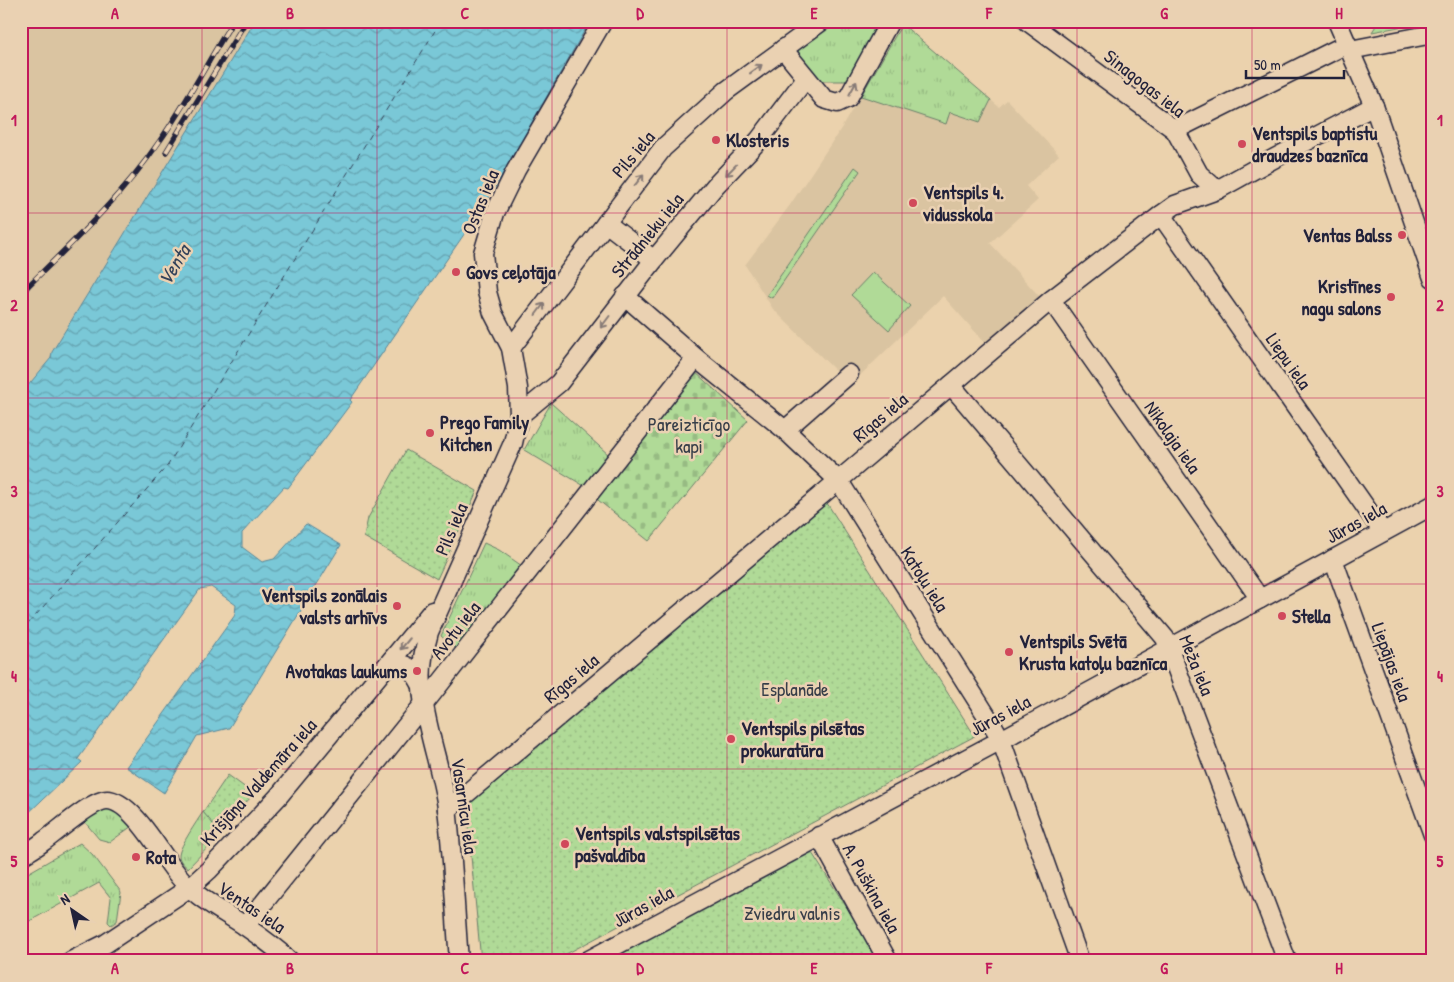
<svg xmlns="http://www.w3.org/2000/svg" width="1454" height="982" font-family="'Patrick Hand',sans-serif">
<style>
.built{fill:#dac4a1}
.grass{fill:url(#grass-tufts);stroke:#697e69}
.cemetery{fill:url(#cemetery-stones);stroke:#697e69}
.park{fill:url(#park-dots);stroke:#697e69}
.pitch{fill:#b0da97;stroke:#697e69}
.water{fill:url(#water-waves);stroke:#578699}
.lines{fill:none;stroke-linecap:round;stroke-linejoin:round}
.ferry{stroke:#34435a;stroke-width:1;stroke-dasharray:6 5;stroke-linecap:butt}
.minor-casing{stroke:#22223b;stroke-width:21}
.minor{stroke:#ead1b2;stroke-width:18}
.rail-casing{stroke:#22223b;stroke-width:5.5}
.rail{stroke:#ead1b2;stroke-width:4;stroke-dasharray:11;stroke-linecap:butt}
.oneway{stroke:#867a76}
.grid{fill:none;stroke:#c2185b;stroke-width:1;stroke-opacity:0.55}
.poi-dot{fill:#d1495b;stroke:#ead1b2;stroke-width:2}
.labels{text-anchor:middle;stroke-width:5;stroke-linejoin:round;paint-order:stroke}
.street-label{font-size:19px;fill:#22223b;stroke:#ead1b2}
.poi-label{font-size:19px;font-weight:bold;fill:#22223b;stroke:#ead1b2;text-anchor:start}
.park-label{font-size:19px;fill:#373e49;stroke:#ead1b2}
.water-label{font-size:20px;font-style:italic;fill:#34435a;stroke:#ead1b2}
.neatline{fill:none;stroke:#c2185b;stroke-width:2}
.grid-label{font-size:16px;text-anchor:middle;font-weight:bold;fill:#c2185b}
</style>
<defs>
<pattern id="grass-tufts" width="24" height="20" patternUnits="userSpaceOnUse" patternTransform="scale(1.25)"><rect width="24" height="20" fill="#b0da97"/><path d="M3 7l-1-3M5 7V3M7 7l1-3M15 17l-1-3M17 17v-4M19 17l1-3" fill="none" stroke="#97bb83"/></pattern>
<pattern id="cemetery-stones" width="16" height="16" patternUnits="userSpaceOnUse" patternTransform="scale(1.25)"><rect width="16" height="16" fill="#b0da97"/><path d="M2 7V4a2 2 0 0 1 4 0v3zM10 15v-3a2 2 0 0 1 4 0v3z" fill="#97bb83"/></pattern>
<pattern id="park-dots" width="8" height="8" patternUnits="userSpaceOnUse" patternTransform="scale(1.25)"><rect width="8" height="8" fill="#b0da97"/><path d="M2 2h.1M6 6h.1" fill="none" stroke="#97bb83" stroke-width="1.8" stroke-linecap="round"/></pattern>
<pattern id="water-waves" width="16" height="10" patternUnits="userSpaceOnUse" patternTransform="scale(1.25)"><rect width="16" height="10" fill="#7ac8d7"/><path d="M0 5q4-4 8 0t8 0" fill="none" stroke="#64a2b0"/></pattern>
</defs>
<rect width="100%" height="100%" fill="#ebd2ad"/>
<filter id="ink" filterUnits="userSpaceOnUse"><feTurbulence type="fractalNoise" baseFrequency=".02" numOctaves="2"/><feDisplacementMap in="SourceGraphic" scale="10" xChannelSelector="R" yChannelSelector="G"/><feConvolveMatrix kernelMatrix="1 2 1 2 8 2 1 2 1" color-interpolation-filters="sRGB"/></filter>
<g filter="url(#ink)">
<g class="built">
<polygon points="21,21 255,21 52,352 51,358 21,394"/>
<polygon points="902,24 999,107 1007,100 1059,155 1026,186 1038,200 990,243 1040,297 986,344 943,296 850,385 773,309 745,265 790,205 842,127"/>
</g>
<g class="grass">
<polygon points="833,21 882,21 848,81 816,81 796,55 800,45"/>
<polygon points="1379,21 1411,21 1410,25 1372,32"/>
<polygon points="902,24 991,100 980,122 950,112 946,124 861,96"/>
<polygon points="551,403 609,455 586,487 524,450"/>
<polygon points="484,543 499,550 525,568 461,653 441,636"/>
<polygon points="107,807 116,809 132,826 110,842 99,839 84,821 101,809"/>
<path d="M203,812L217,827L208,837L214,841L188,868C184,865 179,861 179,855C180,846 197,821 203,812Z"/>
<polygon points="80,843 93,855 121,892 117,921 111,925 108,922 111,898 99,883 26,923 21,914 21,877"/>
</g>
<polygon class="cemetery" points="694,371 748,420 649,541 593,496"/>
<g class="park">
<polygon points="406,450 477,491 437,579 364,537 368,518"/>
<polygon points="825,500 975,736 553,961 481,961 466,804"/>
<polygon points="228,775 254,794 219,831 203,812"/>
<polygon points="813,849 812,853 881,961 610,961 737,886"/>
</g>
<g class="pitch">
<polygon points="855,167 860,171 772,298 767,295"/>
<polygon points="873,272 910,306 889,330 851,295"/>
</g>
<polygon class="water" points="255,21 590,21 487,201 350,400 352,402 288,488 284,487 242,533 242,547 262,562 274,559 306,524 341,545 229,728 197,736 164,793 126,767 235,615 236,605 211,587 200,589 78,759 82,762 21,820 21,394 51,358 52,352"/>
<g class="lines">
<polyline class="ferry" points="21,632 168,465 441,21"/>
<defs>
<g id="minor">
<polyline points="1027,21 1175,130 1199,174 1217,190"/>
<polyline points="1337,21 1374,106 1433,278"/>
<polyline points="783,49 824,99 837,103 848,98 890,21"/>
<polyline points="1350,50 1433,34"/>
<polyline points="1175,130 1347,44"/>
<polyline points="1161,215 1383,532"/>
<polyline points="606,223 654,260"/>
<polyline points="625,296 696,358 785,430 839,481 995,729 1001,740 1080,961"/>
<polyline points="1051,300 1260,599"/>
<polyline points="511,348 663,148 726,91 822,21"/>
<polyline points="951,385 1165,638 1287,961"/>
<polyline points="519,416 559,383 654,260 715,186 759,140 806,78"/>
<polyline points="785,430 849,374"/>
<polyline points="1333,559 1433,835"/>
<path d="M387,665C406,660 413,669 421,684"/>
<polyline points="447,810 825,492 1051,300 1161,215 1175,205 1217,190 1275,158 1374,106"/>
<polyline points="819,836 888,961"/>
<path d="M21,856C29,851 37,847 44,841C57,832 92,800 107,800C131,800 160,852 174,870C193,897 218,908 245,926C261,937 276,948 290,961"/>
<polyline points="245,926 431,695 696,358"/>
<polyline points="71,961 105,944 189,888 209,870 278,797 432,611"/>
<path d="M459,961C455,910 453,859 447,808C441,762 415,703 423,658C424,650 427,641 429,632L513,443L519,416L518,388L511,348L493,313L487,292L483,253L495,213L516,170L603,21"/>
<polyline points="587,961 1001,740 1433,505"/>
</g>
</defs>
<use href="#minor" class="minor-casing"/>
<use href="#minor" class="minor"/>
<defs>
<g id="rail">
<polyline points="166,152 246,21"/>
<path d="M21,296L28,286C74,241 122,196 159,142C186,104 208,61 233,21"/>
</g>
</defs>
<use href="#rail" class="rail-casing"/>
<use href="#rail" class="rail"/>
</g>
<defs><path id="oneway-shaft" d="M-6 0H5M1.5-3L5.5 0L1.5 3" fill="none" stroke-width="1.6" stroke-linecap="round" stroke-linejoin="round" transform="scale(1.25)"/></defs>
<g class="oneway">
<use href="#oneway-shaft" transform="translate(756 69) rotate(-36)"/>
<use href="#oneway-shaft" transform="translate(853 88) rotate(-61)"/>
<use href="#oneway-shaft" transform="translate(731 170) rotate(134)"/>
<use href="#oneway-shaft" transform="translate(639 180) rotate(-52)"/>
<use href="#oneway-shaft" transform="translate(540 309) rotate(-53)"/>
<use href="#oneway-shaft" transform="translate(605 322) rotate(127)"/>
<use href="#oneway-shaft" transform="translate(405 644) rotate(130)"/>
</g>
</g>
<path class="grid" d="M202,21V961M377,21V961M552,21V961M727,21V961M902,21V961M1077,21V961M1252,21V961M21,213H1433M21,398H1433M21,584H1433M21,769H1433"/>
<g class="poi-dot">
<circle cx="716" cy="140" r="5"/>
<circle cx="1242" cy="144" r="5"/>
<circle cx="913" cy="203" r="5"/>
<circle cx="1402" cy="235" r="5"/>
<circle cx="456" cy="272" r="5"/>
<circle cx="1391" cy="297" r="5"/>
<circle cx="430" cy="433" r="5"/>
<circle cx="397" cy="606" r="5"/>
<circle cx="1282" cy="616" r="5"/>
<circle cx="1009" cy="652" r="5"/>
<circle cx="417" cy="671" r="5"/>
<circle cx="731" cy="739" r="5"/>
<circle cx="565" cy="844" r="5"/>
<circle cx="136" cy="857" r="5"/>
</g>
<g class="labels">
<g class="street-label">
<text transform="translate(1145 83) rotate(38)" y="7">Sinagogas iela</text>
<text transform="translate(633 154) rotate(-50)" y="7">Pils iela</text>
<text transform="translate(480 202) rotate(-68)" y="7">Ostas iela</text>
<text transform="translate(647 235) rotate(-51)" y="7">Strādnieku iela</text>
<text transform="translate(1289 361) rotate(55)" y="7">Liepu iela</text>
<text transform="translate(880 417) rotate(-40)" y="7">Rīgas iela</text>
<text transform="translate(1173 437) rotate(55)" y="7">Nikolaja iela</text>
<text transform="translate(1356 522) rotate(-29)" y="7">Jūras iela</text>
<text transform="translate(451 529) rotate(-67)" y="7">Pils iela</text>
<text transform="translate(925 579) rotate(58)" y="7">Katoļu iela</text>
<text transform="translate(455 630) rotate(-52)" y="7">Avotu iela</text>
<text transform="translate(1392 662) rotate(70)" y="7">Liepājas iela</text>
<text transform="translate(1197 665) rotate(68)" y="7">Meža iela</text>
<text transform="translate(571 678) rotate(-40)" y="7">Rīgas iela</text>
<text transform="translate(1000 715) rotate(-28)" y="7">Jūras iela</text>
<text transform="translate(258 782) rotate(-48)" y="7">Krišjāņa Valdemāra iela</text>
<text transform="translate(465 806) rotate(82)" y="7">Vasarnīcu iela</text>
<text transform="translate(872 888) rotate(61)" y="7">A. Puškina iela</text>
<text transform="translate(643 906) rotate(-29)" y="7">Jūras iela</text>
<text transform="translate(252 907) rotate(34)" y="7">Ventas iela</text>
</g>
<g class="poi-label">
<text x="1252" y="140">Ventspils baptistu<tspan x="1252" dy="22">draudzes baznīca</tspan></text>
<text x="726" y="147">Klosteris</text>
<text x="923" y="199">Ventspils 4.<tspan x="923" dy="22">vidusskola</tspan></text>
<text x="1392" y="242" text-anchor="end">Ventas Balss</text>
<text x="466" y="279">Govs ceļotāja</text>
<text x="1381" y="293" text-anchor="end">Kristīnes<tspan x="1381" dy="22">nagu salons</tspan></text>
<text x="440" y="429">Prego Family<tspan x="440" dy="22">Kitchen</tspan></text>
<text x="387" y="602" text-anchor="end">Ventspils zonālais<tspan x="387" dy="22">valsts arhīvs</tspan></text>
<text x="1292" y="623">Stella</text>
<text x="1019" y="648">Ventspils Svētā<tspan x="1019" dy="22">Krusta katoļu baznīca</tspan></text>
<text x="407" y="678" text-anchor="end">Avotakas laukums</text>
<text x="741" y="735">Ventspils pilsētas<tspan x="741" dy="22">prokuratūra</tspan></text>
<text x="575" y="840">Ventspils valstspilsētas<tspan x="575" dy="22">pašvaldība</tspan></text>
<text x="146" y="864">Rota</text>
</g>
<g class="park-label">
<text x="689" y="431">Pareizticīgo<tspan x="689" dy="22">kapi</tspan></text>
<text x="795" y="696">Esplanāde</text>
<text x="792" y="920">Zviedru valnis</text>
</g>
<g class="water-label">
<text transform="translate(174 265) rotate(-59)" y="7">Venta</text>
</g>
</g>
<rect width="1454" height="982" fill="none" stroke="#ead1b2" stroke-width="55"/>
<g transform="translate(72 910) rotate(326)" stroke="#ead1b2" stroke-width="4" paint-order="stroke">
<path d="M0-4L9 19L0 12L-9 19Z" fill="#22223b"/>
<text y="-8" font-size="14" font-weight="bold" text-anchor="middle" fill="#22223b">N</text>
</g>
<path d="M1246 70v8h98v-8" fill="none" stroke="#22223b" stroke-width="2.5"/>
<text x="1254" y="70" font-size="15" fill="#22223b" stroke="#ead1b2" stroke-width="4" paint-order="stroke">50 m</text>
<rect x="28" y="28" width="1398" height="926" class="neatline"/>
<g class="grid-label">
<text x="115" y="19">A</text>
<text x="290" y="19">B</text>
<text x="465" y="19">C</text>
<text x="640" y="19">D</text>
<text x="814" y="19">E</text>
<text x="989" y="19">F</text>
<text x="1164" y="19">G</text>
<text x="1339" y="19">H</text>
<text x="14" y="126">1</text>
<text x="1440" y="126">1</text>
<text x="14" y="311">2</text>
<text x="1440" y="311">2</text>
<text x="14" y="497">3</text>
<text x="1440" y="497">3</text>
<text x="14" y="682">4</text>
<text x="1440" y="682">4</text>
<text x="14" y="867">5</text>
<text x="1440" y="867">5</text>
<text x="115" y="974">A</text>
<text x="290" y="974">B</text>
<text x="465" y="974">C</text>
<text x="640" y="974">D</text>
<text x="814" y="974">E</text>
<text x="989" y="974">F</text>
<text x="1164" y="974">G</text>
<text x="1339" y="974">H</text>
</g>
</svg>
